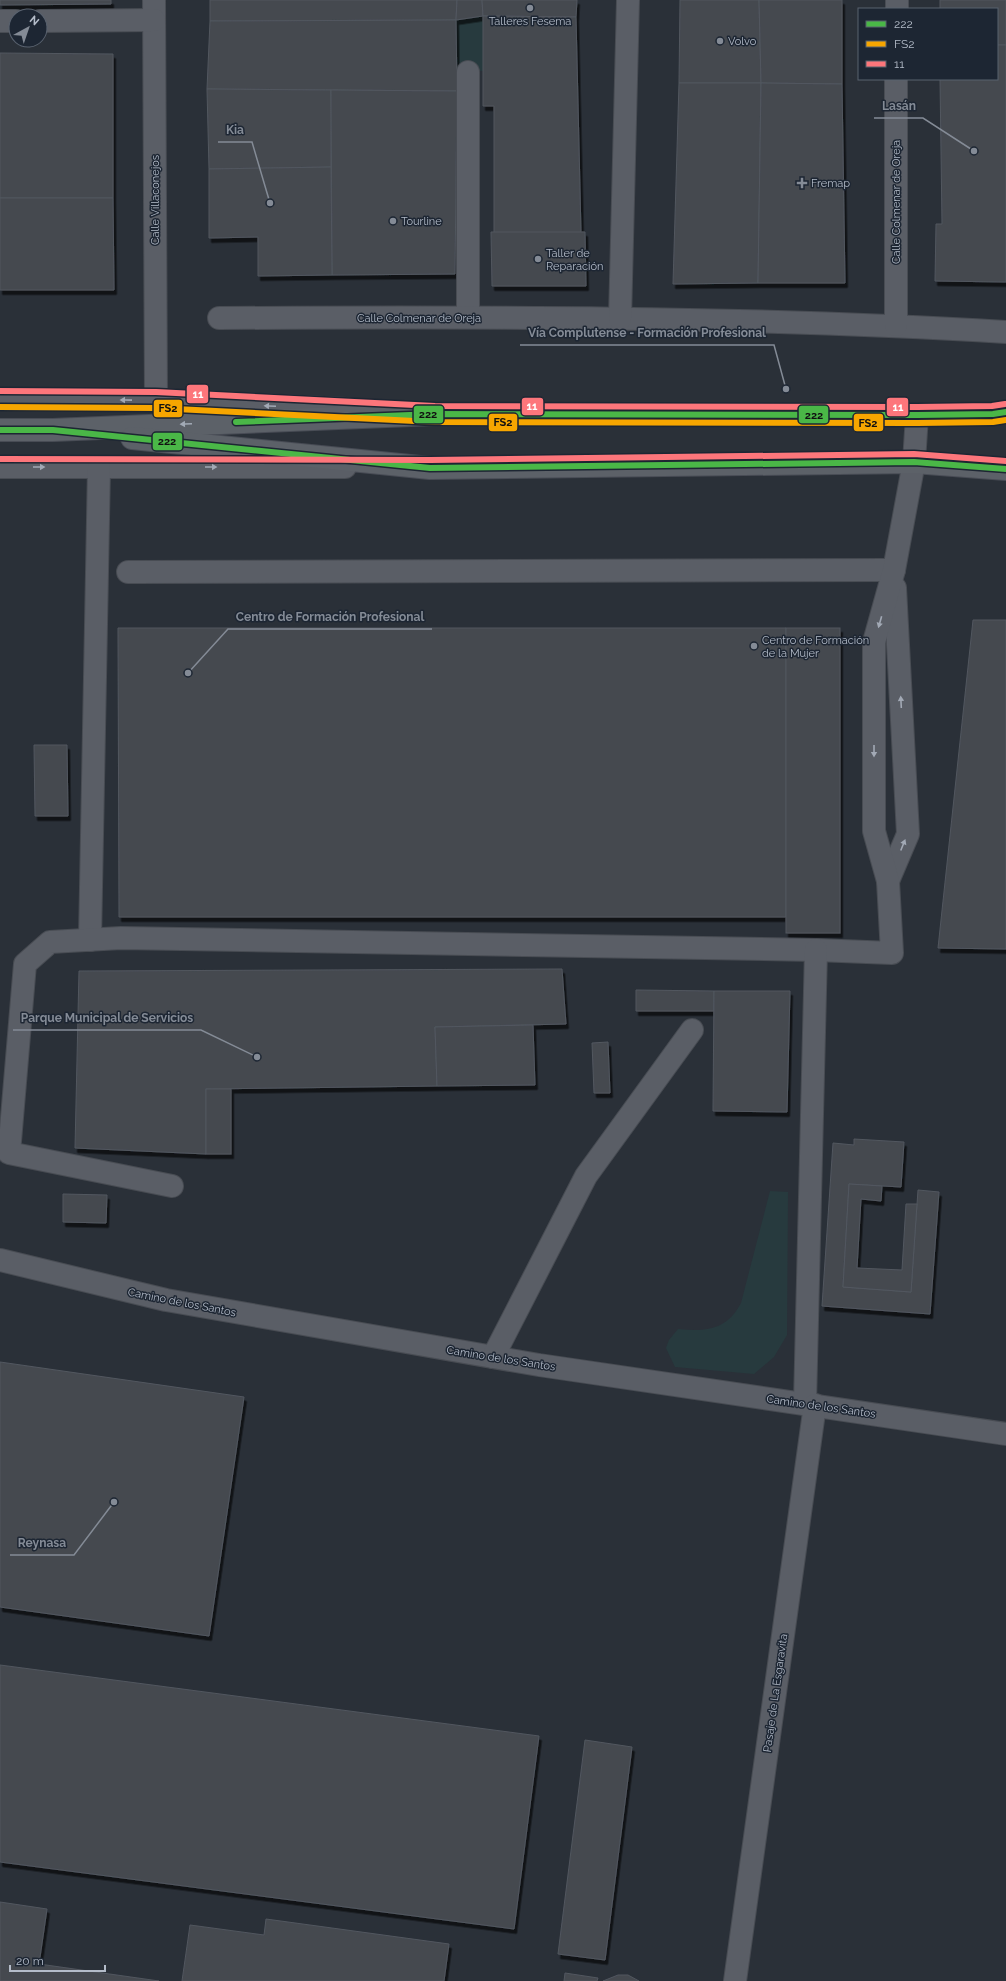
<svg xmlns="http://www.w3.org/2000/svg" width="1006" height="1981" font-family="Raleway,sans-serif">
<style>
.green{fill:#273a3e}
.building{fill:#444950;stroke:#52575f;filter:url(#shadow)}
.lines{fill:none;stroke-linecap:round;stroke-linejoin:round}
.minor-casing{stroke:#484c53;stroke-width:24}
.major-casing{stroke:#484c55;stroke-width:24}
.minor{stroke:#5a5e66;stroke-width:22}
.major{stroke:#5c6168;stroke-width:22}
.bus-1-casing{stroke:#1d2633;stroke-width:9}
.bus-2-casing{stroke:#1d2633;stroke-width:9}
.bus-3-casing{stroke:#1d2633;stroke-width:9}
.bus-1{stroke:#4ab747;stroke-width:6}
.bus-2{stroke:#f7a600;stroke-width:6}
.bus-3{stroke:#fd767b;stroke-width:6}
.oneway{fill:#a2a9b5}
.oneway2{fill:#a2aab6}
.poi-dot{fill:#848b96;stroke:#1d2633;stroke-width:1.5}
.labels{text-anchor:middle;stroke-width:3;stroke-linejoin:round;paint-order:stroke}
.poi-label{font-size:11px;fill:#b4bcc9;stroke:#1d2633;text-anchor:start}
.street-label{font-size:11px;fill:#b4bcc9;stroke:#1d2633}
.leader{fill:none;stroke:#848b96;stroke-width:1.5}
.callout-dot{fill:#848b96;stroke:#1d2633;stroke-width:1.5}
.callout-label{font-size:12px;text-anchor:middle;font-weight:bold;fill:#848b96;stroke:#1d2633;stroke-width:3;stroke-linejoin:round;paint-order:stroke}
.line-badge{stroke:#1d2633;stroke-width:1.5}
.badge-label{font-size:11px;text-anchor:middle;font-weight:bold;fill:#fff}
.pale-badge-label{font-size:11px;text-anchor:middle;font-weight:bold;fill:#111}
</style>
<defs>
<filter id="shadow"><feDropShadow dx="2.5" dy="4.5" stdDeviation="0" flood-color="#0009"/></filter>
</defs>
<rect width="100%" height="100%" fill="#2a3038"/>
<g class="green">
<polygon points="483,16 483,71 457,70 456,20"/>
<path d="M770,1191L788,1192L787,1335L774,1357L754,1374L675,1367L666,1348L669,1340L678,1329C706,1332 727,1330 741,1303Z"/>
</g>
<g class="building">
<polygon points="0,0 111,0 111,4 0,5"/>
<polygon points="210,0 457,0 456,20 210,21"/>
<polygon points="457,0 482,0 483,16 456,20"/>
<polygon points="482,0 577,0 576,17 483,16"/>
<polygon points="680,0 759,0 761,83 679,83"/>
<polygon points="759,0 842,0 842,84 761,83"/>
<polygon points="940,0 1006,0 1006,45 997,45 997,9 940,9"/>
<polygon points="483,16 576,17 581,233 494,233 494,106 483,106"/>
<polygon points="456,20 457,91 207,89 210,21"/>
<polygon points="997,45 1006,45 1006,282 935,281 936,224 942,224 940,79 997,79"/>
<polygon points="0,53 113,54 113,198 0,198"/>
<polygon points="679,83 761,83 758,283 673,284"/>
<polygon points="761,83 842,84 845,283 758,283"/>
<polygon points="207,89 331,90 331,167 209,169"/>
<polygon points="331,90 457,91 455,274 332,275"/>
<polygon points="331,167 332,275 258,276 258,237 209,238 209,169"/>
<polygon points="0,198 113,198 114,290 0,290"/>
<polygon points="491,232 585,232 586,286 492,286"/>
<polygon points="973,620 1006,620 1006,949 938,948"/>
<polygon points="118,628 786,628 786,917 119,917"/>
<rect x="786" y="628" width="54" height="305"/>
<polygon points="34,745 67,745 68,816 35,816"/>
<polygon points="562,969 566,1024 435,1027 437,1086 206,1089 206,1154 75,1148 79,971"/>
<polygon points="636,990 714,991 714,1011 636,1011"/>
<polygon points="714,991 790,991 787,1112 713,1111"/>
<polygon points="533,1025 535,1085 437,1086 435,1027"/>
<polygon points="608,1042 610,1093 594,1093 592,1043"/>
<rect x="206" y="1089" width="25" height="65"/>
<polygon points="854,1139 904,1142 901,1187 849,1184 843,1287 911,1292 918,1190 939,1192 930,1314 822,1306 833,1143 854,1145"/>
<polygon points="849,1184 882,1186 881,1201 861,1199 857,1268 902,1270 906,1204 917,1204 911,1292 843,1287"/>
<polygon points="63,1194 107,1195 106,1223 63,1222"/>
<polygon points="0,1362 244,1397 209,1636 0,1607"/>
<polygon points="0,1665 539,1736 514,1929 0,1862"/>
<polygon points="585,1740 632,1747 605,1960 558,1954"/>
<polygon points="0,1902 47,1909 39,1964 159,1981 0,1981"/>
<polygon points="266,1919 449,1944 444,1981 182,1981 190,1925 264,1935"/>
<polygon points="565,1973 598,1978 597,1981 564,1981"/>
<polygon points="618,1975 628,1975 639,1981 603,1981"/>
</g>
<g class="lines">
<defs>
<g id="minor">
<polyline points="154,0 156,400"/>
<polyline points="897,9 897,0"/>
<polyline points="0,21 16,21"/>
<polyline points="40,21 154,20"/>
<polyline points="468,72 468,317"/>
<path d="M219,318C481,317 744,316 1006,332"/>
<polyline points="620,319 628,0"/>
<polyline points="896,325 896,79"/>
<polyline points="0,399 156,400 346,409"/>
<polyline points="0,467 345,467"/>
<polyline points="128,572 894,570"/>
<polyline points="888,881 908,834 895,588"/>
<polyline points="90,940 99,467"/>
<polyline points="172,1186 9,1153 25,964 50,942 121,938 816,950 892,953 888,881 874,831 874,642 894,570 914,462 917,415"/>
<polyline points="0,1260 166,1300 539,1365 1006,1434"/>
<polyline points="493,1357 586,1176 692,1030"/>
<polyline points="805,1403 816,950"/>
<polyline points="735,1981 815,1405"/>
</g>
<g id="major">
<polyline points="0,430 53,430 435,414 917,415 993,414 1006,412"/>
<polyline points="132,438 430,468 914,462 1006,469"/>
</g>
</defs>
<use href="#minor" class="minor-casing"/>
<use href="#major" class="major-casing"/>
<use href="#minor" class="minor"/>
<use href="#major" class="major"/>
<defs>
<g id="bus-1">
<polyline points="236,422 435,414 917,415 993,414 1006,412"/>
<polyline points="0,430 53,430 430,468 914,462 1006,469"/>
</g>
<polyline id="bus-2" points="0,407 156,408 435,422 917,423 993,422 1006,420"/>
<g id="bus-3">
<polyline points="0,391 156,392 435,406 917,407 992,406 1005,404"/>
<polyline points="0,459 430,460 914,454 1006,461"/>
</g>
</defs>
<use href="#bus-1" class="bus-1-casing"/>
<use href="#bus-2" class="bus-2-casing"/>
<use href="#bus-3" class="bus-3-casing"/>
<use href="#bus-1" class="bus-1"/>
<use href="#bus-2" class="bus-2"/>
<use href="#bus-3" class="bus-3"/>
</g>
<defs><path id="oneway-solid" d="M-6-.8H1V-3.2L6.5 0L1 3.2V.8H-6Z"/></defs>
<g class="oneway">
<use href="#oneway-solid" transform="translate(126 400) rotate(-179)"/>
<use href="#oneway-solid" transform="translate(270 406) rotate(-177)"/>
<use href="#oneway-solid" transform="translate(39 467)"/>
<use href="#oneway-solid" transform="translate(211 467)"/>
<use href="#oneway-solid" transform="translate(880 622) rotate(106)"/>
<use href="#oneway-solid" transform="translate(901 702) rotate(-93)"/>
<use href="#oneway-solid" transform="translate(874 751) rotate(90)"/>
<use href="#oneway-solid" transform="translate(903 845) rotate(-68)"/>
</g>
<use class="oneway2" href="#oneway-solid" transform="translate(186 424) rotate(178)"/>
<g class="poi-dot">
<circle cx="530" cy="8" r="4"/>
<circle cx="720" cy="41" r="4"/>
<path d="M800 177h4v4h4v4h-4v4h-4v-4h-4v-4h4z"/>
<circle cx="393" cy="221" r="4"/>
<circle cx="538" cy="259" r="4"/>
<circle cx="754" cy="646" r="4"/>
</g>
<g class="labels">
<g class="poi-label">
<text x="530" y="25" text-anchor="middle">Talleres Fesema</text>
<text x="728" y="45">Volvo</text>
<text x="811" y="187">Fremap</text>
<text x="401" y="225">Tourline</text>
<text x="546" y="257">Taller de<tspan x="546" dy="13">Reparación</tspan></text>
<text x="762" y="644">Centro de Formación<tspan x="762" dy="13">de la Mujer</tspan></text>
</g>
<g class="street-label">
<text transform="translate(155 200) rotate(-90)" y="4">Calle Villaconejos</text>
<text transform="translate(896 202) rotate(-90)" y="4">Calle Colmenar de Oreja</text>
<text x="419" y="322">Calle Colmenar de Oreja</text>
<text transform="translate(182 1302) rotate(11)" y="4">Camino de los Santos</text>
<text transform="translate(501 1358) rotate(9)" y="4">Camino de los Santos</text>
<text transform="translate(821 1406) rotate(8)" y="4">Camino de los Santos</text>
<text transform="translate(775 1693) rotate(-82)" y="4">Pasaje de La Esgaravita</text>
</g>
</g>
<path class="leader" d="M974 151L923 118H874M270 203L252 142H218M786 389L774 345H520M188 673L228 629H432M257 1057L201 1030H13M114 1502L74 1555H10"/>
<g class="callout-dot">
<circle cx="974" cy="151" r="4"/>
<circle cx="270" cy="203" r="4"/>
<circle cx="786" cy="389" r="4"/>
<circle cx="188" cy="673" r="4"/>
<circle cx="257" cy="1057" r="4"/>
<circle cx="114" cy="1502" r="4"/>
</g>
<g class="callout-label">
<text x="899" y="110">Lasán</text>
<text x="235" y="134">Kia</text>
<text x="647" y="337">Vía Complutense - Formación Profesional</text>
<text x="330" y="621">Centro de Formación Profesional</text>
<text x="107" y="1022">Parque Municipal de Servicios</text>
<text x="42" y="1547">Reynasa</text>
</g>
<g class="line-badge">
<rect x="186" y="384" width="23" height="20" rx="4" fill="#fd767b"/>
<rect x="521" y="397" width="23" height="19" rx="4" fill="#fd767b"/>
<rect x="886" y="397" width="23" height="20" rx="4" fill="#fd767b"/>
<rect x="153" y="399" width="30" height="19" rx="4" fill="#f7a600"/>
<rect x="413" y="405" width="31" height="19" rx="4" fill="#4ab747"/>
<rect x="798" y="405" width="31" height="19" rx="4" fill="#4ab747"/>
<rect x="488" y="413" width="30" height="19" rx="4" fill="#f7a600"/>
<rect x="853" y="413" width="31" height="19" rx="4" fill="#f7a600"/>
<rect x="152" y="432" width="31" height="19" rx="4" fill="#4ab747"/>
</g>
<g class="badge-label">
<text x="198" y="398">11</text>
<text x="532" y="410">11</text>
<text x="898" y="411">11</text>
</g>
<g class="pale-badge-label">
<text x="168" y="412">FS2</text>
<text x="428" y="418">222</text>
<text x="814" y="419">222</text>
<text x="503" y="426">FS2</text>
<text x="868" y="427">FS2</text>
<text x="167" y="445">222</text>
</g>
<rect x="858" y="8" width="140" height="72" fill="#1d2633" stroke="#59626f"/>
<rect x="866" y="21" width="20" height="6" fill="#4ab747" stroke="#59626f"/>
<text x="894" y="28" font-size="12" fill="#b4bcc9">222</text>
<rect x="866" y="41" width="20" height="6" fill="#f7a600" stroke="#59626f"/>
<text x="894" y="48" font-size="12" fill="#b4bcc9">FS2</text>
<rect x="866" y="61" width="20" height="6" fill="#fd767b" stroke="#59626f"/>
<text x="894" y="68" font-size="12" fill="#b4bcc9">11</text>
<g transform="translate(28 28) rotate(40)"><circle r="19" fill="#1d2633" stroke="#59626f"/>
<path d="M0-3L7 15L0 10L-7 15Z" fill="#848b96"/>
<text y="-6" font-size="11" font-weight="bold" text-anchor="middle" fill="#b4bcc9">N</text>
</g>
<path d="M10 1965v6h95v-6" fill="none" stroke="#b4bcc9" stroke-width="2"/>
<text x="16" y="1965" font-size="12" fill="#b4bcc9" stroke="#1d2633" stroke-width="3" paint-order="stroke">20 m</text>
</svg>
